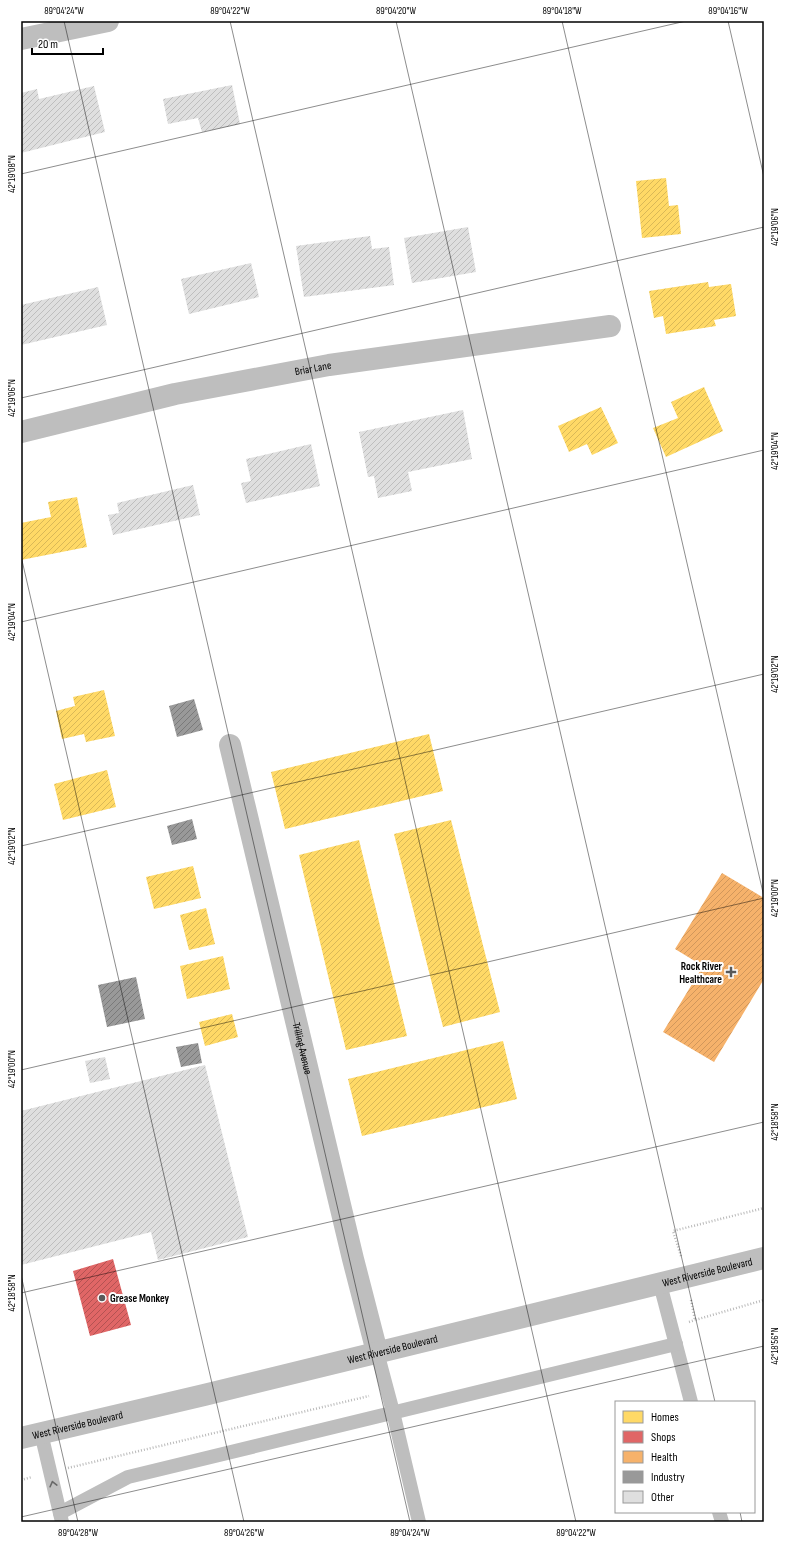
<svg xmlns="http://www.w3.org/2000/svg" width="785" height="1543" font-family="'Sofia Sans Condensed',sans-serif">
<style>
.homes{fill:url(#homes-hatch)}
.shops{fill:url(#shops-hatch)}
.health{fill:url(#health-hatch)}
.industry{fill:url(#industry-hatch)}
.building{fill:url(#building-hatch)}
.lines{fill:none;stroke-linecap:round;stroke-linejoin:round}
.path{stroke:#b9b9b9;stroke-width:2.5;stroke-dasharray:1 2;stroke-linecap:butt}
.service{stroke:#bebebe;stroke-width:14}
.minor{stroke:#bebebe;stroke-width:22}
.primary{stroke:#bebebe;stroke-width:22}
.oneway{stroke:#686868}
.ticks{fill:none;stroke:#000;stroke-width:1;stroke-opacity:0.45}
.poi-dot{fill:#595959;stroke:#fff;stroke-width:1.5}
.labels{text-anchor:middle;stroke-width:4;stroke-linejoin:round;paint-order:stroke}
.street-label{font-size:11px;fill:#000;stroke:#fff}
.poi-label{font-size:11px;font-weight:bold;fill:#000;stroke:#fff;text-anchor:end}
.neatline{fill:none;stroke:#000;stroke-width:1.5}
.ticks-label{font-size:10px;text-anchor:middle;fill:#000}
</style>
<defs>
<pattern id="homes-hatch" width="6" height="6" patternUnits="userSpaceOnUse"><rect width="6" height="6" fill="#ffd966"/><path d="M-1 1l2-2M0 6l6-6M5 7l2-2" fill="none" stroke="#d9b857"/></pattern>
<pattern id="shops-hatch" width="6" height="6" patternUnits="userSpaceOnUse"><rect width="6" height="6" fill="#e06666"/><path d="M-1 1l2-2M0 6l6-6M5 7l2-2" fill="none" stroke="#b35252"/></pattern>
<pattern id="health-hatch" width="6" height="6" patternUnits="userSpaceOnUse"><rect width="6" height="6" fill="#f6b26b"/><path d="M-1 1l2-2M0 6l6-6M5 7l2-2" fill="none" stroke="#d1975b"/></pattern>
<pattern id="industry-hatch" width="6" height="6" patternUnits="userSpaceOnUse"><rect width="6" height="6" fill="#999"/><path d="M-1 1l2-2M0 6l6-6M5 7l2-2" fill="none" stroke="#7a7a7a"/></pattern>
<pattern id="building-hatch" width="6" height="6" patternUnits="userSpaceOnUse"><rect width="6" height="6" fill="#dfdfdf"/><path d="M-1 1l2-2M0 6l6-6M5 7l2-2" fill="none" stroke="#bebebe"/></pattern>
</defs>
<rect width="100%" height="100%" fill="#fff"/>
<g class="homes">
<polygon points="666,178 669,206 678,205 681,234 642,238 636,181"/>
<polygon points="708,282 709,287 731,284 736,316 714,320 716,326 666,334 663,316 654,318 649,291"/>
<polygon points="704,387 723,431 666,457 653,428 678,418 671,402"/>
<polygon points="601,407 618,443 592,455 587,444 569,452 558,426"/>
<polygon points="77,497 87,547 21,560 21,523 51,517 48,502"/>
<polygon points="104,690 115,736 86,742 84,734 62,739 56,711 75,706 73,697"/>
<polygon points="429,734 443,791 285,829 271,772"/>
<polygon points="107,770 116,807 63,820 54,784"/>
<polygon points="451,820 500,1012 443,1027 394,834"/>
<polygon points="359,840 407,1036 346,1050 299,855"/>
<polygon points="193,866 201,898 154,909 146,877"/>
<polygon points="206,908 215,944 189,950 180,915"/>
<polygon points="223,956 230,989 187,999 180,966"/>
<polygon points="232,1014 238,1037 205,1046 199,1022"/>
<polygon points="503,1041 517,1099 362,1136 348,1079"/>
</g>
<polygon class="shops" points="113,1259 131,1325 90,1336 73,1271"/>
<polygon class="health" points="722,873 764,898 764,979 714,1062 663,1032 703,966 675,949"/>
<g class="industry">
<polygon points="194,699 203,730 177,737 169,706"/>
<polygon points="192,819 197,839 172,845 167,826"/>
<polygon points="136,977 145,1019 107,1027 98,985"/>
<polygon points="198,1043 202,1063 181,1067 176,1047"/>
</g>
<g class="building">
<polygon points="232,85 240,124 202,132 198,118 168,124 163,99"/>
<polygon points="94,86 105,132 21,153 21,93 37,89 39,99"/>
<polygon points="468,227 476,272 412,283 404,238"/>
<polygon points="370,236 372,249 389,247 394,285 304,297 296,246"/>
<polygon points="251,263 259,297 189,314 181,279"/>
<polygon points="98,287 107,325 21,345 21,305"/>
<polygon points="463,410 472,459 408,472 412,491 378,498 374,476 368,477 359,432"/>
<polygon points="311,444 320,486 246,503 241,483 251,481 246,459"/>
<polygon points="193,485 200,515 113,535 108,515 119,513 117,503"/>
<polygon points="105,1057 110,1079 90,1083 85,1061"/>
<polygon points="205,1065 248,1237 158,1260 151,1232 21,1265 21,1111"/>
</g>
<g class="lines">
<g class="path">
<polyline points="681,1256 673,1231 764,1208"/>
<polyline points="691,1300 695,1320 764,1300"/>
<polyline points="689,1322 695,1320"/>
<polyline points="68,1468 369,1396"/>
<polyline points="21,1480 32,1477"/>
</g>
<g class="service">
<polyline points="660,1284 691,1402"/>
<polyline points="377,1352 393,1412 419,1522"/>
<polyline points="41,1433 62,1522"/>
<polyline points="719,1512 722,1522"/>
<polyline points="60,1513 128,1477 676,1344"/>
</g>
<g class="minor">
<polyline points="21,39 108,21"/>
<path id="s1" d="M21,432L175,394L329,365L610,326"/>
<path id="s2" d="M230,745L353,1259L377,1352"/>
</g>
<path class="primary" id="s3" d="M21,1438L204,1395L764,1258"/>
</g>
<defs><path id="oneway-chevron" d="M-2-3.5L2.5 0L-2 3.5" fill="none" stroke-width="1.6" stroke-linecap="round" stroke-linejoin="round"/></defs>
<use class="oneway" href="#oneway-chevron" transform="translate(53 1484) rotate(-104)"/>
<path class="ticks" d="M64,21L410,1522M230,21L576,1522M396,21L715,1402M562,21L764,897M728,21L764,177M21,174L686,21M21,398L764,227M21,556L244,1522M21,622L764,450M21,846L764,674M21,1070L764,898M21,1275L78,1522M21,1293L764,1122M740,1512L742,1522M21,1517L764,1346"/>
<g class="poi-dot">
<path d="M729 966h4v4h4v4h-4v4h-4v-4h-4v-4h4z"/>
<circle cx="102" cy="1298" r="4"/>
</g>
<g class="labels">
<g class="street-label">
<text dy="4" stroke="none"><textPath href="#s1" startOffset="299">Briar Lane</textPath></text>
<text dy="4" stroke="none"><textPath href="#s2" startOffset="312">Trilling Avenue</textPath></text>
<text dy="4" stroke="none"><textPath href="#s3" startOffset="706">West Riverside Boulevard</textPath></text>
<text dy="4" stroke="none"><textPath href="#s3" startOffset="382">West Riverside Boulevard</textPath></text>
<text dy="4" stroke="none"><textPath href="#s3" startOffset="58">West Riverside Boulevard</textPath></text>
</g>
<g class="poi-label">
<text x="722" y="970">Rock River<tspan x="722" dy="13">Healthcare</tspan></text>
<text x="110" y="1302" text-anchor="start">Grease Monkey</text>
</g>
</g>
<rect width="785" height="1543" fill="none" stroke="#ffffff" stroke-width="44"/>
<rect x="615" y="1401" width="140" height="112" fill="#ffffff" stroke="#999999"/>
<rect x="623" y="1411" width="20" height="12" fill="#ffd966" stroke="#999999"/>
<text x="651" y="1421" font-size="12" fill="#000000">Homes</text>
<rect x="623" y="1431" width="20" height="12" fill="#e06666" stroke="#999999"/>
<text x="651" y="1441" font-size="12" fill="#000000">Shops</text>
<rect x="623" y="1451" width="20" height="12" fill="#f6b26b" stroke="#999999"/>
<text x="651" y="1461" font-size="12" fill="#000000">Health</text>
<rect x="623" y="1471" width="20" height="12" fill="#999999" stroke="#999999"/>
<text x="651" y="1481" font-size="12" fill="#000000">Industry</text>
<rect x="623" y="1491" width="20" height="12" fill="#dfdfdf" stroke="#999999"/>
<text x="651" y="1501" font-size="12" fill="#000000">Other</text>
<path d="M32 48v6h71v-6" fill="none" stroke="#000000" stroke-width="2"/>
<text x="38" y="48" font-size="12" fill="#000000" stroke="#ffffff" stroke-width="3" paint-order="stroke">20 m</text>
<rect x="22" y="22" width="741" height="1499" class="neatline"/>
<g class="ticks-label">
<text x="64" y="14">89°04'24"W</text>
<text x="230" y="14">89°04'22"W</text>
<text x="396" y="14">89°04'20"W</text>
<text x="562" y="14">89°04'18"W</text>
<text x="728" y="14">89°04'16"W</text>
<text transform="translate(11 174) rotate(-90)" y="4">42°19'08"N</text>
<text transform="translate(774 227) rotate(-90)" y="4">42°19'06"N</text>
<text transform="translate(11 398) rotate(-90)" y="4">42°19'06"N</text>
<text transform="translate(774 451) rotate(-90)" y="4">42°19'04"N</text>
<text transform="translate(11 622) rotate(-90)" y="4">42°19'04"N</text>
<text transform="translate(774 674) rotate(-90)" y="4">42°19'02"N</text>
<text transform="translate(11 846) rotate(-90)" y="4">42°19'02"N</text>
<text transform="translate(774 898) rotate(-90)" y="4">42°19'00"N</text>
<text transform="translate(11 1069) rotate(-90)" y="4">42°19'00"N</text>
<text transform="translate(774 1122) rotate(-90)" y="4">42°18'58"N</text>
<text transform="translate(11 1293) rotate(-90)" y="4">42°18'58"N</text>
<text transform="translate(774 1346) rotate(-90)" y="4">42°18'56"N</text>
<text x="78" y="1536">89°04'28"W</text>
<text x="244" y="1536">89°04'26"W</text>
<text x="410" y="1536">89°04'24"W</text>
<text x="576" y="1536">89°04'22"W</text>
</g>
</svg>
